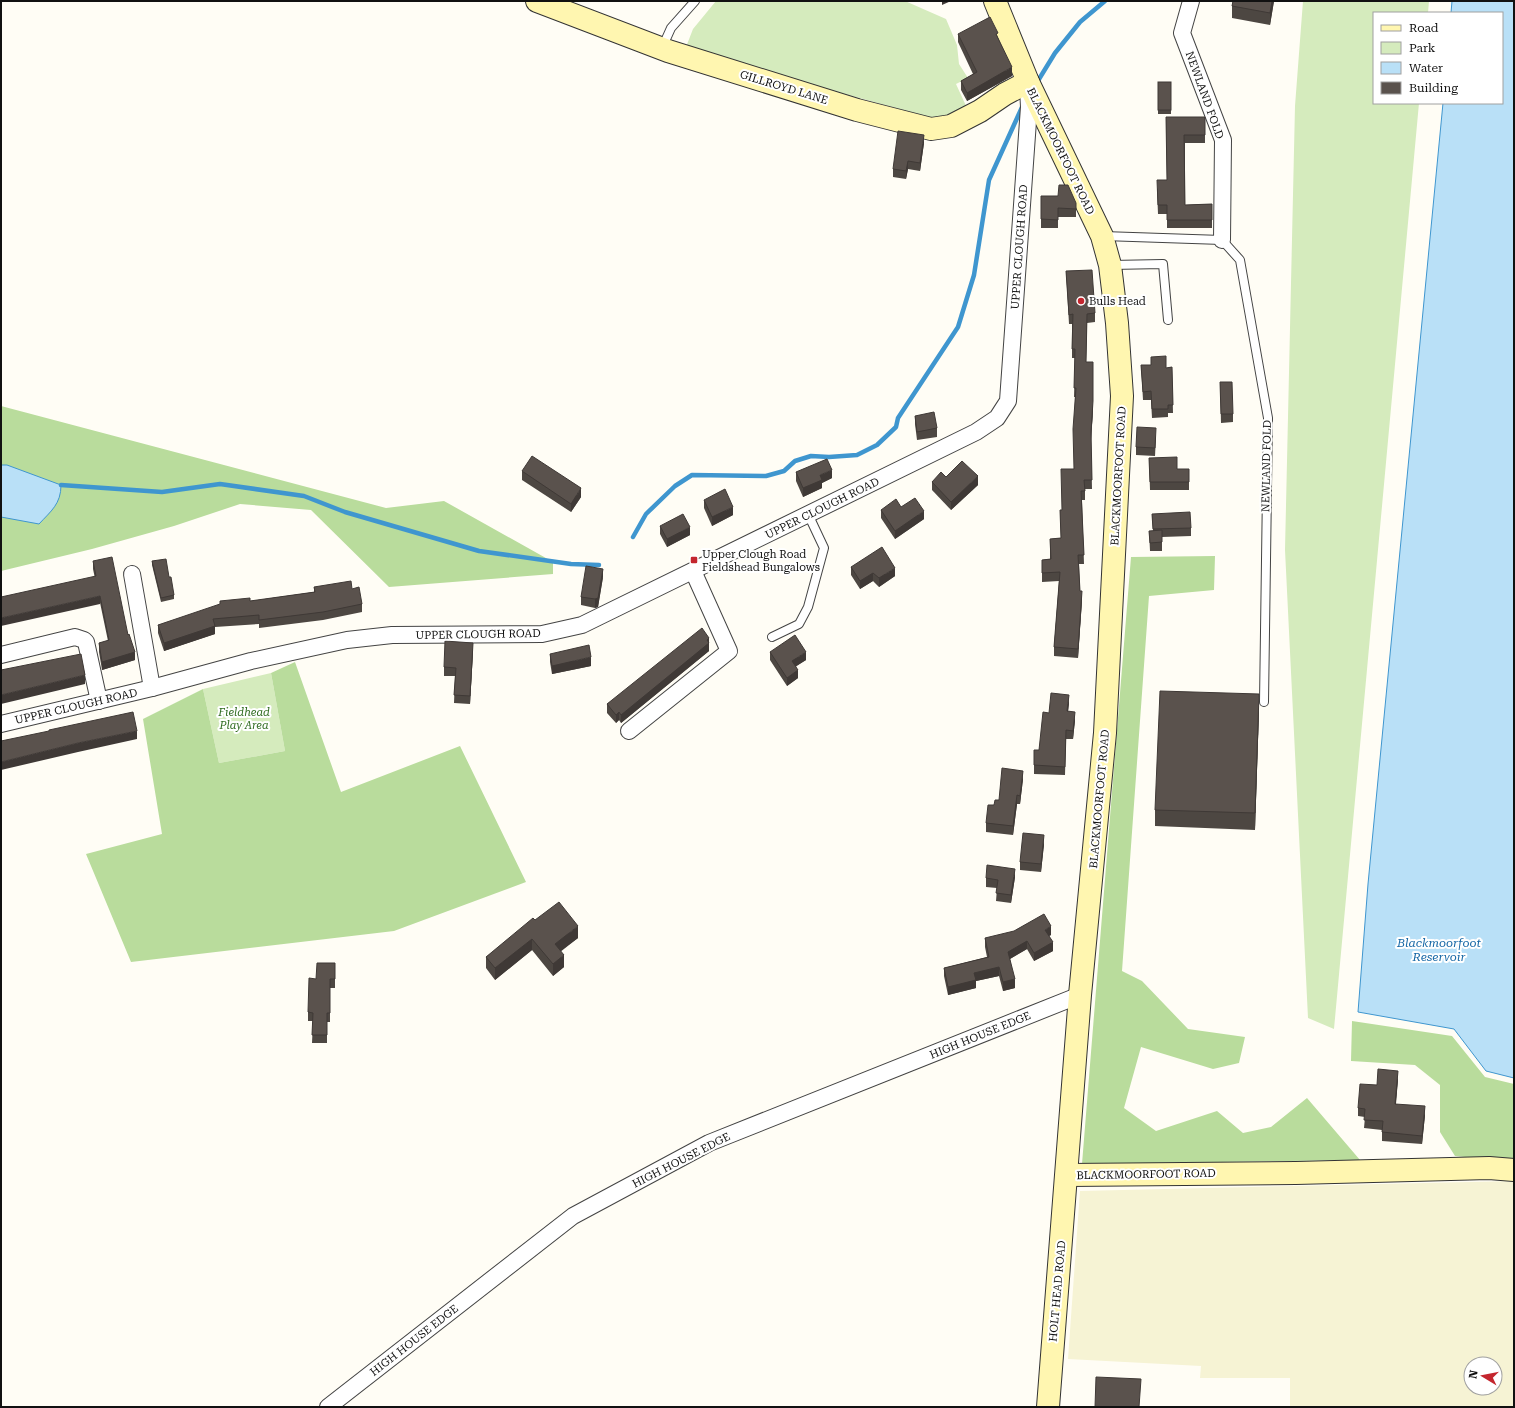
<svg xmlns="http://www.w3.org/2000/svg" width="1515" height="1408" font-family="'Roboto Serif',serif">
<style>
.farmland{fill:#f6f3d4;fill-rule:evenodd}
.green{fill:#d5ebbd}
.forest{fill:#b9dc9c}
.water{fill:#b9e0f7;stroke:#3f96cf}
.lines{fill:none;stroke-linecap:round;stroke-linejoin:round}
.stream{stroke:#3f96cf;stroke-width:4.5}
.lane-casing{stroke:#444;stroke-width:10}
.street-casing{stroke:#444;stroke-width:18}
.secondary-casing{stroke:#333;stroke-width:24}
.lane{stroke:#fff;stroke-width:8}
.street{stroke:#fff;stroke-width:16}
.secondary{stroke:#fff6b0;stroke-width:22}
.wall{fill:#4d4742}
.shaded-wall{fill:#3f3936}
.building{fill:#5a524d;stroke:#3f3936}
.poi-dot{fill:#c4262e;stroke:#fff;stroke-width:1.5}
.labels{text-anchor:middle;stroke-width:4;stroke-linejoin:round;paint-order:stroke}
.street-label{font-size:11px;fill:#111;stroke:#fff}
.poi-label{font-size:11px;fill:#111;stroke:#fff;text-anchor:start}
.park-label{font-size:11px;font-style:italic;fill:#2f6b1f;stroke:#fff}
.water-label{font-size:12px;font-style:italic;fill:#1768a6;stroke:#fff}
</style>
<rect width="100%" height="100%" fill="#fffdf5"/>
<path class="farmland" d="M1514,1181V1407H1290V1378H1200L1201,1366L1068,1359L1080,1191ZM1471,1364H1495V1388H1471Z"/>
<g class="green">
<polygon points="716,1 905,1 946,19 957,45 959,64 968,78 956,84 967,108 940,120 808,84 686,47 693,29"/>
<polygon points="1303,1 1429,1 1428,13 1374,13 1374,103 1419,103 1334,1029 1308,1018 1285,550 1295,106"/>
<polygon points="271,673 285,751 219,763 203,689"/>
</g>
<g class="forest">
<polygon points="1,406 386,508 444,501 553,562 553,574 389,587 311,510 240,504 174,526 92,549 1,571"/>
<polygon points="1215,556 1214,590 1149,596 1122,971 1142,981 1188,1029 1245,1037 1239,1063 1213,1069 1141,1047 1124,1108 1156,1131 1217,1111 1243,1133 1271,1127 1307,1098 1360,1160 1082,1164 1131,557"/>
<polygon points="295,662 341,792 460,746 526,882 394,931 131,962 86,854 162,834 143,719 203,689 219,763 285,751 271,673"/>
<polygon points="1352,1021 1452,1036 1485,1077 1514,1084 1514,1162 1455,1156 1440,1132 1440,1085 1415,1065 1351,1061"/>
</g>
<g class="water">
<polygon points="1452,1 1514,1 1514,1078 1486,1071 1454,1029 1358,1012 1368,884 1443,103 1502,103 1502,13 1451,13"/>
<path d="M1,465H7L61,485C61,504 51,511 39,524L1,517Z"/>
</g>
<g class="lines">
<g class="stream">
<polyline points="1036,84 1055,53 1080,22 1105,1"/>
<polyline points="61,485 162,492 220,484 304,496 345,512 479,551 571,564 599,565"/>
<polyline points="633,537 646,514 675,486 692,475 766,476 784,471 795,461 811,456 829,457 857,455 877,445 896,427 898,418 958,327 974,275 989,180 1023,105"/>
</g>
<defs>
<g id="lane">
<polyline points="662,48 671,28 695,1"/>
<polyline points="1103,236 1222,240 1240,260 1268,418 1264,702"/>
<polyline points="1111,265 1163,264 1168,320"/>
<polyline points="772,637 799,624 808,607 824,548 808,514"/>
</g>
<g id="street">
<polyline points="1191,1 1182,33 1223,140 1222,240"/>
<polyline points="132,574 152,688"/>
<polyline points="1,655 75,637 84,640 86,642 99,701"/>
<polyline points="1,724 152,688 251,661 347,640 392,635 542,634 582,625 976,432 997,418 1008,401 1029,107 1028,88"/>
<polyline points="629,731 729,651 693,571"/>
<polyline points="328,1407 573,1216 709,1143 1080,995"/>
</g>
<g id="secondary">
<polyline points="537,1 668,51 857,110 931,129 951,126 980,111 1005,94 1028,82"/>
<polyline points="995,1 1028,82 1102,236 1110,265 1117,323 1122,396 1105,733 1080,995 1048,1407"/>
<polyline points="1067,1175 1296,1173 1489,1168 1514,1170"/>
</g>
</defs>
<use href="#lane" class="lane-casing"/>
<use href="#street" class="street-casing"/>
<use href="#secondary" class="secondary-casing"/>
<use href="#lane" class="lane"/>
<use href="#street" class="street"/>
<use href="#secondary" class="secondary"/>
</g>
<g class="wall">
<polygon points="1233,1 1274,1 1270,25 1232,18 1232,6"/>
<polygon points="958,34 1012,76 967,101 961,90 961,81 973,74 958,42"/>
<rect x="1158" y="82" width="13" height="32"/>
<polygon points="1166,117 1205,117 1205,143 1185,143 1185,205 1212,204 1212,228 1167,228 1167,214 1158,214 1157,189 1167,180"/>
<polygon points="924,143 920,171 908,169 906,179 893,177 893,169"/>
<polygon points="1041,196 1076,203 1076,217 1058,217 1058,228 1041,228"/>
<polygon points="1066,271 1095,313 1095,322 1087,323 1086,362 1093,410 1091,439 1092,489 1085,489 1085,500 1082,500 1084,564 1079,564 1080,591 1082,600 1078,658 1054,656 1054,647 1059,581 1042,582 1042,560 1050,559 1050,539 1061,538 1060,510 1062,510 1074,469 1075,397 1074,397 1075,358 1072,358 1072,324 1069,324"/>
<polygon points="1151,357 1166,368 1172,367 1173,413 1168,413 1168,417 1152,418 1151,400 1143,400 1141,365 1151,365"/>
<polygon points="1220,382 1233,414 1233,422 1221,423"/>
<polygon points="915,416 937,428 937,437 917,440 915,424"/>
<polygon points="1156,437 1155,456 1136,455 1136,447"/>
<polygon points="1149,458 1177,469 1189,469 1189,490 1150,490"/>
<polygon points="522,471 581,497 571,512 522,480"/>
<polygon points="796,472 832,478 822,483 822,488 803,497 796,481"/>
<polygon points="946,477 978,485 951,510 932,490 932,482"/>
<polygon points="704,500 733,515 712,526 704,508"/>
<polygon points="901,507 924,519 895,539 881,518 881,510"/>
<polygon points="1152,514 1191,528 1191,536 1162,537 1162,551 1150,551 1149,531 1153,531"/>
<polygon points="660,526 690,535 667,547 660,534"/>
<polygon points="93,561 128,635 135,660 102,670 99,652 99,643 108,641 93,569"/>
<polygon points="152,561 174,595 174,599 161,602 152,565"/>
<polygon points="851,567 895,576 879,587 873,581 860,589 851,575"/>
<polygon points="603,577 598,607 595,608 581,605 581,597"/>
<polygon points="314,587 352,589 362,604 362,612 323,620 259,628 259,624 215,627 215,634 164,651 158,633 158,625 250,601 314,592"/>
<polygon points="709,638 709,651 621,723 619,720 616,723 607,713 607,704"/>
<polygon points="473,651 470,704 454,703 455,676 444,676 444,667"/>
<polygon points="770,652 806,660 796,666 798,678 787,686 770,660"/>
<polygon points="550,654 591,666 552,674 550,662"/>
<polygon points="1069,703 1068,711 1075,720 1073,739 1066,739 1065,775 1034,774 1034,765 1039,750 1049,713"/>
<polygon points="1259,711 1255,830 1155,826 1155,810"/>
<polygon points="1023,779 1020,804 1017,804 1013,835 986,832 986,823 994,805 999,800"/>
<polygon points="1044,844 1041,872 1020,870 1020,862"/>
<polygon points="1015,877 1011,903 996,901 997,888 986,887 986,878"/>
<polygon points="535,920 578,938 560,951 564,967 553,976 532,950 495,980 486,968 486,957"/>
<polygon points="1051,935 1049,936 1053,951 1034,961 1027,949 1010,959 1015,988 1003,991 999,976 976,981 976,988 948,995 944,976 944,968 987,957 985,947 985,938"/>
<polygon points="335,963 335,988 330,988 330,1022 327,1022 327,1043 312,1043 313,1021 308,1021 308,1012 316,979"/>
<polygon points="1398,1079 1396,1104 1425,1115 1422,1144 1382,1141 1382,1130 1364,1128 1365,1117 1358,1116 1358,1108 1377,1085"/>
</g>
<g class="shaded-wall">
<polygon points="942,1 951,1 942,5"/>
<polygon points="1272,1 1274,1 1270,25 1270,13"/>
<polygon points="1012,67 1012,76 967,101 967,93"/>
<polygon points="924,135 924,143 920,171 920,163"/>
<polygon points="908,161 908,169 906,179 906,171"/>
<polygon points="1093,401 1093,410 1091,441 1091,432"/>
<polygon points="832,470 832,478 822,483 822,488 803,497 803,488 820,475"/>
<polygon points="978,476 978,485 951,510 951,502"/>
<polygon points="581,488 581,497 571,512 571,504"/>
<polygon points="733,507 733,515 712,526 712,517"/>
<polygon points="924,511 924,519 895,539 895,531"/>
<polygon points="690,527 690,535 667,547 667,539"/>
<polygon points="895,568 895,576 879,587 879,578"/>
<polygon points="603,569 603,577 598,607 595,608 595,599"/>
<polygon points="873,573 873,581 860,589 860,581"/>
<polygon points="1082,591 1082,600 1078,658 1078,649"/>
<polygon points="100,596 100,604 1,626 1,618"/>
<polygon points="215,626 215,634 164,651 164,643"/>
<polygon points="709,638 709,651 621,723 621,715"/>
<polygon points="473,643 473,651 470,704 470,696"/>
<polygon points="135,652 135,660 102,670 102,662"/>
<polygon points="806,652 806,660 792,669 792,661"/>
<polygon points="591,657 591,666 552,674 552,666"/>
<polygon points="798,670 798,678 787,686 787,678"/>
<polygon points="85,675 85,684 1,704 1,695"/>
<polygon points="1259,694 1259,711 1255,830 1255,813"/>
<polygon points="1069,695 1069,703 1067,720 1067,711"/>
<polygon points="619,712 619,720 616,723 616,715"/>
<polygon points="1075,712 1075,720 1073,739 1073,731"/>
<polygon points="137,731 137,739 78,752 1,770 1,762 78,743"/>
<polygon points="1023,771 1023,779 1020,804 1020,796"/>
<polygon points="1017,795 1017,804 1013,835 1013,826"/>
<polygon points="1044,835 1044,844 1041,872 1041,864"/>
<polygon points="1015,869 1015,877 1011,903 1011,895"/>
<polygon points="578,926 578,938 555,956 555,944"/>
<polygon points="1051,926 1051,935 1045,938 1045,930"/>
<polygon points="532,939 532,950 495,980 495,968"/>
<polygon points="1027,941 1027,949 1008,960 1008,952"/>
<polygon points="1053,942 1053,951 1034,961 1034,953"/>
<polygon points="564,955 564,967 553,976 553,964"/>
<polygon points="999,967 999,976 976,981 976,988 948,995 948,987 974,973"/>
<polygon points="1015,979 1015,988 1003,991 1003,982"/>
<polygon points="1398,1071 1398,1079 1395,1112 1395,1104"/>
<polygon points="1425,1106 1425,1115 1422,1144 1422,1136"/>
</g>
<g class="building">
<polygon points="1233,1 1272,1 1270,13 1232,6"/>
<polygon points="990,17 998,33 996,34 1012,67 967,93 961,81 977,72 958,34"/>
<rect x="1158" y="82" width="13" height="28"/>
<polygon points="1166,117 1205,117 1205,135 1184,135 1185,205 1212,204 1212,220 1167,220 1167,205 1158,205 1157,180 1167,180"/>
<polygon points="898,131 924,135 920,163 908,161 906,171 893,169"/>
<polygon points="1059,185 1068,185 1076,203 1076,209 1058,208 1058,220 1041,219 1041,196 1058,196"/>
<polygon points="1092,270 1095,313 1087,314 1086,362 1093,362 1093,401 1091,432 1092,480 1084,480 1085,491 1081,491 1084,555 1078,555 1080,591 1082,591 1078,649 1054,647 1060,572 1042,573 1042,560 1051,559 1050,539 1061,538 1060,510 1062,510 1061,469 1074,469 1073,429 1076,388 1074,388 1075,349 1072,349 1073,314 1069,315 1066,271"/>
<polygon points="1166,356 1166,368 1172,367 1173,405 1168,405 1168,409 1152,409 1151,391 1143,392 1141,365 1151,365 1151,357"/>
<polygon points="1220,382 1232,382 1233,414 1221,414"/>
<polygon points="934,412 937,428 917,432 915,416"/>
<polygon points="1137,427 1156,428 1155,448 1136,447"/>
<polygon points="532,456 581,488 571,504 522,471"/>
<polygon points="1177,457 1177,469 1189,469 1189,482 1150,482 1149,458"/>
<polygon points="827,459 832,470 820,475 822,480 803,488 796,472"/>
<polygon points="962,461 978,476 951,502 932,482 941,472 946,477"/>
<polygon points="725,489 733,507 712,517 704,500"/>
<polygon points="915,498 924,511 895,531 881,510 896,499 901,507"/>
<polygon points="1190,512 1191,528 1153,529 1152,514"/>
<polygon points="683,514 690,527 667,539 660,526"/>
<polygon points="1162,530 1162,542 1150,543 1149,531"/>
<polygon points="882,547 895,568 879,578 873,573 860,581 851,567"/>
<polygon points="112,557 128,635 129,634 135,652 102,662 99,643 109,640 100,596 1,618 1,597 96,576 93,561"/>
<polygon points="166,559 169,577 171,577 174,595 161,598 152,561"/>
<polygon points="586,566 603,569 598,598 595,599 581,597"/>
<polygon points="351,581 352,589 359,587 362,604 323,612 259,620 259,615 213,619 215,626 164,643 158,625 220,604 220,601 250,598 250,601 315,592 314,587"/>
<polygon points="702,628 709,638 707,640 709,643 621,715 619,712 616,715 607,704"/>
<polygon points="795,635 806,652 792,661 798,670 787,678 770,652"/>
<polygon points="445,641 473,643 470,696 454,695 456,668 444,667"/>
<polygon points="589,645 591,657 552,666 550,654"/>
<polygon points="81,654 85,675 1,695 1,670"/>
<polygon points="1160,691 1259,694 1255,813 1155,810"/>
<polygon points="1051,693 1069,695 1067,711 1075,712 1073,731 1066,730 1065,767 1034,765 1034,750 1039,750 1043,712 1049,713"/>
<polygon points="133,712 137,731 78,743 1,762 1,741 49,731 49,730"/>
<polygon points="1002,768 1023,771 1020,796 1017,795 1013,826 986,823 988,805 994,805 995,800 999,800"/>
<polygon points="1023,833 1044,835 1041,864 1020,862"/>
<polygon points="987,865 1015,869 1011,895 996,893 998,880 986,878"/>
<polygon points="559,902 578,926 555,944 564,955 553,964 532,939 495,968 486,957 533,918 535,920"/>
<polygon points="1044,914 1051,926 1045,930 1053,942 1034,953 1027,941 1008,952 1015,979 1003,982 999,967 974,973 976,980 948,987 944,968 989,957 985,938 1014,931"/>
<polygon points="317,963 335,963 335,979 330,979 330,1013 327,1013 327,1035 312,1035 313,1013 308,1012 309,978 316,979"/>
<polygon points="1378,1069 1398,1071 1395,1104 1425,1106 1422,1136 1382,1132 1383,1121 1364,1120 1365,1109 1358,1108 1360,1084 1377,1085"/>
<polygon points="1096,1377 1141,1379 1139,1407 1095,1407"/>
</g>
<g class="poi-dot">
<circle cx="1081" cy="301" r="4"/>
<rect x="690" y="556" width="8" height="8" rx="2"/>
</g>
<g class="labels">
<g class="street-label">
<text transform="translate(784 87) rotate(17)" y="4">GILLROYD LANE</text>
<text transform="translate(1205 95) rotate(70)" y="4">NEWLAND FOLD</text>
<text transform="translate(1061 151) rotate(64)" y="4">BLACKMOORFOOT ROAD</text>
<text transform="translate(1019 247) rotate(-86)" y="4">UPPER CLOUGH ROAD</text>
<text transform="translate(1266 466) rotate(-89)" y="4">NEWLAND FOLD</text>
<text transform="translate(1118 476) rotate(-87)" y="4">BLACKMOORFOOT ROAD</text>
<text transform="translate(822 508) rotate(-26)" y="4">UPPER CLOUGH ROAD</text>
<text transform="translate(478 634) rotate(-1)" y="4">UPPER CLOUGH ROAD</text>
<text transform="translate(76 706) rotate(-13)" y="4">UPPER CLOUGH ROAD</text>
<text transform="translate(1099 799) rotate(-85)" y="4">BLACKMOORFOOT ROAD</text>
<text transform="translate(980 1035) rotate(-22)" y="4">HIGH HOUSE EDGE</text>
<text transform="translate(681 1160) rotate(-27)" y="4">HIGH HOUSE EDGE</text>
<text transform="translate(1146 1174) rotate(-1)" y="4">BLACKMOORFOOT ROAD</text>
<text transform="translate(1057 1291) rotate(-85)" y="4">HOLT HEAD ROAD</text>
<text transform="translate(414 1340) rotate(-38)" y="4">HIGH HOUSE EDGE</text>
</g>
<g class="poi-label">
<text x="1089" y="305">Bulls Head</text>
<text x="702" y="558">Upper Clough Road<tspan x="702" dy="13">Fieldshead Bungalows</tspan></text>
</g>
<g class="park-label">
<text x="244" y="716">Fieldhead<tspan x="244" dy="13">Play Area</tspan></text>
</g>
<g class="water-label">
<text x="1439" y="947">Blackmoorfoot<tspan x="1439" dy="14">Reservoir</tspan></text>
</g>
</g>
<rect width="1515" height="1408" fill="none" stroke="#111111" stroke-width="4"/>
<rect x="1373" y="12" width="130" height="92" fill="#ffffff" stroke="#a0a0a0"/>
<rect x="1381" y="25" width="20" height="6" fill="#fff6b0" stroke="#a0a0a0"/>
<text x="1409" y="32" font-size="12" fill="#111111">Road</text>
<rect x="1381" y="42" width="20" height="12" fill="#d5ebbd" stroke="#a0a0a0"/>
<text x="1409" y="52" font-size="12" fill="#111111">Park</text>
<rect x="1381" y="62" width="20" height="12" fill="#b9e0f7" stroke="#a0a0a0"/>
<text x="1409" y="72" font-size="12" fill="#111111">Water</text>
<rect x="1381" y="82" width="20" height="12" fill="#5a524d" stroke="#a0a0a0"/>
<text x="1409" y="92" font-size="12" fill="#111111">Building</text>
<g transform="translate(1483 1376) rotate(280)"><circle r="19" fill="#ffffff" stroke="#a0a0a0"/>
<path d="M0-3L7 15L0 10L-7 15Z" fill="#c4262e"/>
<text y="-6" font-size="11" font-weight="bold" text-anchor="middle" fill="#111111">N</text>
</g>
</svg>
